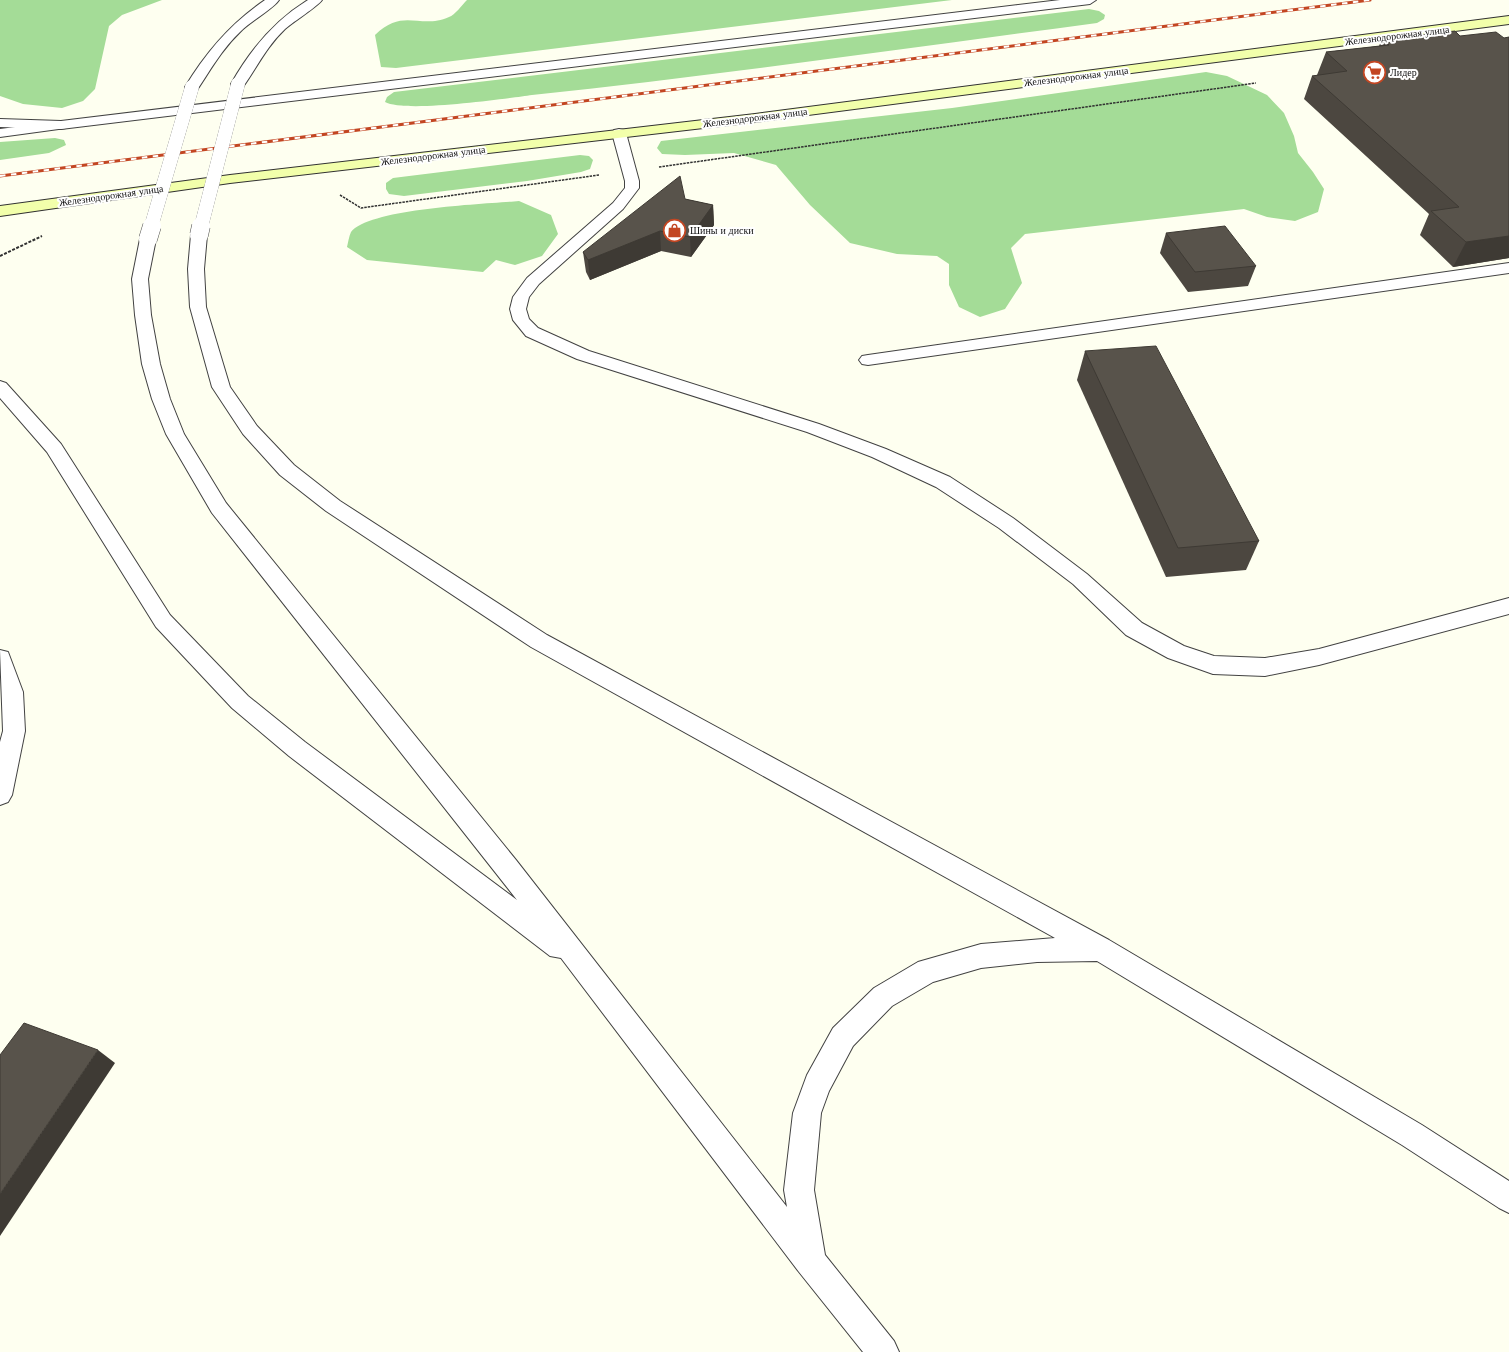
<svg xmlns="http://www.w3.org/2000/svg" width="1509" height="1352" font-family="'Libre Baskerville',serif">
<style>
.forest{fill:#a4dc97}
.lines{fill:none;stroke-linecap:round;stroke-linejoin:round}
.service-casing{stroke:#424242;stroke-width:2}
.minor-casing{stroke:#424242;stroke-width:2}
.tertiary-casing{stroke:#424242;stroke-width:2}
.secondary-casing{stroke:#313131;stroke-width:2}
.path-far1{stroke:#313131;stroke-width:1.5;stroke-dasharray:2.5 1;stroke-linecap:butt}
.path{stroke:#313131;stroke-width:2;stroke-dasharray:3 1.5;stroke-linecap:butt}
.service{fill:#fff;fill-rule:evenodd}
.minor{fill:#fff;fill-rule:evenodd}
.tertiary{fill:#fff;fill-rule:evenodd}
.secondary{fill:#f2ffab;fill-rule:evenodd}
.rail-casing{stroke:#c34622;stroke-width:3}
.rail{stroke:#fff;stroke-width:2;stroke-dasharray:5.5;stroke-linecap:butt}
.tertiary-bridge-far1-casing{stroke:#424242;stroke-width:14;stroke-linecap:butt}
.tertiary-bridge-casing{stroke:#424242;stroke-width:19;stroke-linecap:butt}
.tertiary-bridge-far1{stroke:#fff;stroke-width:14}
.tertiary-bridge{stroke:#fff;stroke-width:18}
.wall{fill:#4c4740}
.shaded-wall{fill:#3e3a34}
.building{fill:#58534b;stroke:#3e3a34}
.labels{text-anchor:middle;stroke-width:4;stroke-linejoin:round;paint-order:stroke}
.far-street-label{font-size:10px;fill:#0f0f0f;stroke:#fff}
.far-poi-label{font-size:10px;fill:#0f0f0f;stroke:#fff;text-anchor:start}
</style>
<rect width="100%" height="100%" fill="#fefff0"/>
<g class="forest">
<polygon points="0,0 162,0 122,15 109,26 95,89 83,101 62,108 23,104 0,96"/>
<path d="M467,0H952L396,68L381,67L375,35C404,7 419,30 449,17C455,15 462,5 467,0Z"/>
<path d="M1089,9L1099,11L1105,15L1104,19L1097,23C909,48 721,75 532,95C504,99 405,113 385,102L387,97L394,92Z"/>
<polygon points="1206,72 1227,76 1267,95 1284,113 1294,136 1298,153 1313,172 1324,189 1318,212 1295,221 1267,217 1244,209 1025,234 1011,248 1022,283 1005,309 980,317 959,307 949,285 949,264 937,256 897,254 850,243 810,205 776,165 734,153 685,155 662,154 657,148 661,141 952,108"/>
<polygon points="55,138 64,140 66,145 49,153 0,160 0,142"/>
<polygon points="580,155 589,156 593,160 590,169 581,172 527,181 404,196 389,194 386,189 386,183 393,178"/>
<path d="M519,201L551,215L558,234L542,256L515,265L496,260L483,272L367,260L347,247C348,243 349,236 351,232C370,208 486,204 519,201Z"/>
</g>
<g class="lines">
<defs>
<g id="service">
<polygon points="619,129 624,130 626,133 639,181 639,188 623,209 539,284 529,297 526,309 529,319 538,328 589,351 819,424 886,449 950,477 1013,518 1087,574 1142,623 1184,646 1214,656 1265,658 1319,649 1509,598 1509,614 1319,665 1265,676 1213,674 1168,658 1126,635 1073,584 999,528 936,487 872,457 807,432 577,359 526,336 513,320 510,309 513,297 527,278 613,203 625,188 625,181 612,133 614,130"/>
<polygon points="1509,263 1509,273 868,365 862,364 859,360 862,356 868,355"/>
</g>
<g id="minor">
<polygon points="61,121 66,122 68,125 66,128 0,137 0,129"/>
<polygon points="0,650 8,652 23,692 25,731 12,795 8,802 0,805 0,742 3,731"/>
</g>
<g id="tertiary">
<path d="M265,0H279C274,8 250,22 241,31C222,49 211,69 197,90H187L185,87C206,52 231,23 265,0Z"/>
<path d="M308,0H322C317,7 294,21 285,29C267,46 257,67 243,87H233L231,84C250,50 274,21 308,0Z"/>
<polygon points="1060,0 1096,0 1090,4 61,129 0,127 0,119 61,121"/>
<polygon points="199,230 204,232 207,235 204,269 206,307 230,387 257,426 294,465 340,501 547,635 1109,940 1422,1125 1509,1181 1509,1213 1499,1208 1402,1145 1097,961 1037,962 981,968 933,982 892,1006 853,1046 829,1091 821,1113 814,1190 825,1255 894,1341 899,1352 863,1352 799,1272 561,958 550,956 289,756 232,708 156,627 47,452 0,398 0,381 6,383 61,444 170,615 248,696 305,742 517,900 212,513 166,434 152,399 142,364 135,315 132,279 140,239 142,236 154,236 156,239 148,279 151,315 160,364 170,399 184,434 226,503 516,860 787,1207 784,1190 793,1113 807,1075 833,1028 874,988 918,962 981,944 1055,938 531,647 326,511 280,475 243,434 212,387 190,307 188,269 191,235 194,232"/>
</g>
<polygon id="secondary" points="1509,16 1509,24 755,122 230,183 0,216 0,206 230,175 755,114"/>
</defs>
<use href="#service" class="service-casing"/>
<use href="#minor" class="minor-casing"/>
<use href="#tertiary" class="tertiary-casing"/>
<use href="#secondary" class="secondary-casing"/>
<g class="path-far1">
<polyline points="659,167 1256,83"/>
<polyline points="340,195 361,208 599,175"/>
</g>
<polyline class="path" points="0,256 42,236"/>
<use href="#service" class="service"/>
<use href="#minor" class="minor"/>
<use href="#tertiary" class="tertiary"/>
<use href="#secondary" class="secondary"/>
<defs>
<polyline id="rail" points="0,176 1370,0"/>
</defs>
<use href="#rail" class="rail-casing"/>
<use href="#rail" class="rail"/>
<defs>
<g id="tertiary-bridge-far1">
<polyline points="151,227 192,87"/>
<polyline points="201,227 238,84"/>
</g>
<g id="tertiary-bridge">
<polyline points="199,235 201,226"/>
<polyline points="148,239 152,226"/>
</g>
</defs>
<use href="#tertiary-bridge-far1" class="tertiary-bridge-far1-casing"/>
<use href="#tertiary-bridge" class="tertiary-bridge-casing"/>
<use href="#tertiary-bridge-far1" class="tertiary-bridge-far1"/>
<use href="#tertiary-bridge" class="tertiary-bridge"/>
</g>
<g class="wall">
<polygon points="1460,36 1504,38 1509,37 1509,258 1453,267 1420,235 1429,214 1304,99 1312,76 1317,75 1326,52 1379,46 1382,39"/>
<polygon points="685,199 713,205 714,225 691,257 661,251 590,280 586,272 583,252"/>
<polygon points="1166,233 1256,266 1248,286 1188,292 1160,253"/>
<polygon points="1085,351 1259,541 1246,570 1166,577 1077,380"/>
</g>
<g class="shaded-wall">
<polygon points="713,205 714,225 691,257 690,237"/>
<polygon points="660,231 661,251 590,280 588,260"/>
<polygon points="1509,236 1509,258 1453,267 1466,242"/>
<polygon points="98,1050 115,1063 0,1236 0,1194"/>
</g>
<g class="building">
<polygon points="1455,31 1460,36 1496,32 1504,38 1509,37 1509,236 1466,242 1431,211 1459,207 1312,76 1347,71 1326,52 1389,45 1382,39"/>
<polygon points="680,176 685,199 713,205 690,237 660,231 588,260 583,252"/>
<polygon points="1225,226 1256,266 1195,272 1166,233"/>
<polygon points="1156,346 1259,541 1178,548 1085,351"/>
<polygon points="24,1023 98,1050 0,1194 0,1055"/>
</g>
<defs>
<symbol id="supermarket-ring" viewBox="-11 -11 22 22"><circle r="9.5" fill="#fff" stroke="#c34622" stroke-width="1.5"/><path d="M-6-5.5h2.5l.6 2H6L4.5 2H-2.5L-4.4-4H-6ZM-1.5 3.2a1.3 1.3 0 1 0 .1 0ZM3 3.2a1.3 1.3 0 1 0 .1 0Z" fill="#c34622"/></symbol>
<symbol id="shop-ring" viewBox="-11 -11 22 22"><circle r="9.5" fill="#fff" stroke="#c34622" stroke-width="1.5"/><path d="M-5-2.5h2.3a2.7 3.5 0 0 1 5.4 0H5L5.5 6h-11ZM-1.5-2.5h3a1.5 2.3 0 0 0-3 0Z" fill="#c34622"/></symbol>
</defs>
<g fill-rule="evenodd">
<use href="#supermarket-ring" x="1362" y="60" width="25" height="25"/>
<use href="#shop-ring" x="662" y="218" width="25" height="25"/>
</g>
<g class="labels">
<g class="far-street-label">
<text transform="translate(1397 35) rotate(-7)" y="4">Железнодорожная улица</text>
<text transform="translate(1076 76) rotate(-7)" y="4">Железнодорожная улица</text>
<text transform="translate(755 117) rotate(-7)" y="4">Железнодорожная улица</text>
<text transform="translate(433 155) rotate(-7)" y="4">Железнодорожная улица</text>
<text transform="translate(111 195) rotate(-8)" y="4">Железнодорожная улица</text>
</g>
<g class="far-poi-label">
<text x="1390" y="76">Лидер</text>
<text x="690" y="234">Шины и диски</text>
</g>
</g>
</svg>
